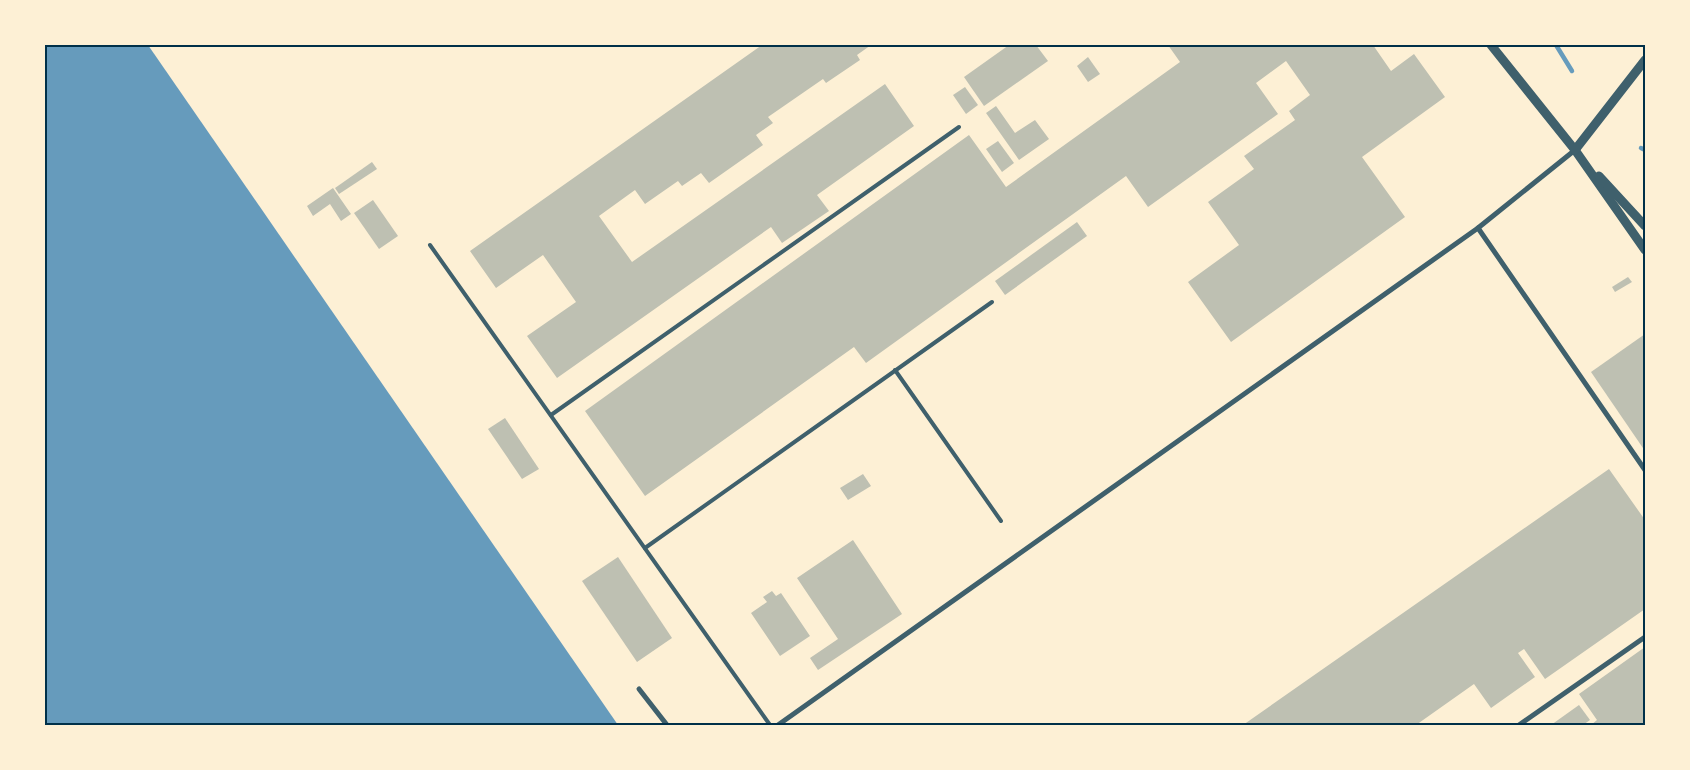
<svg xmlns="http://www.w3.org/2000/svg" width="1690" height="770" font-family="Figtree,sans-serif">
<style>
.water{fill:#669bbc}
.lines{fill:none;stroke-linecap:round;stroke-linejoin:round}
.stream{stroke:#669bbc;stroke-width:4.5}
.building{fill:#bec0b2}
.service{stroke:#3f606c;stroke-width:4}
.minor{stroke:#3f606c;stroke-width:5}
.tertiary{stroke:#3f606c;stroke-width:9}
.neatline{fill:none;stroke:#003049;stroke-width:2}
</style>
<rect width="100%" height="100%" fill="#fdf0d5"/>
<polygon class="water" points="45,45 148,45 618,725 45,725"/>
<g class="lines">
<g class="stream">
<polyline points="1556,45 1572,71"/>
<polyline points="1641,148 1645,150"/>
</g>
</g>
<g class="building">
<polygon points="762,45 871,45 857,55 860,60 826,83 823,79 768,117 773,123 756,135 763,145 709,183 701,173 682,186 678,181 645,204 635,190 599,216 632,262 885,84 914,126 817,195 829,211 782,243 771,227 557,378 527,336 576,302 543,255 496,288 470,251"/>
<polygon points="1009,45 1036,45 1048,61 984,106 964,77"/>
<polygon points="1168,45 1373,45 1391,71 1414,54 1445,97 1362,157 1405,217 1231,342 1188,282 1239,245 1208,202 1254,169 1244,156 1295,120 1289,111 1310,95 1286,61 1256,83 1278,114 1148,207 1126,176 866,363 854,347 645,496 585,411 969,135 1006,187 1180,62"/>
<polygon points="1088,57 1100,74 1088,82 1077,66"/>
<polygon points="965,87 978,105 966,114 953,95"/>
<polygon points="996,106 1015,133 1035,120 1049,139 1019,160 986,113"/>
<polygon points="998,141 1014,163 1002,172 986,149"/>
<polygon points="372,162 377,169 339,194 335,188"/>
<polygon points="333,188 351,214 341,221 330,204 313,216 307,206"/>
<polygon points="373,200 398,236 379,249 354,213"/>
<polygon points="1077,222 1087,236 1005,295 995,281"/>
<polygon points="1628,277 1632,282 1615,292 1612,287"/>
<polygon points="1645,334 1645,451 1591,372"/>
<polygon points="505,418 539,469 522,479 488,429"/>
<polygon points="1609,469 1645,520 1645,609 1545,679 1524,649 1518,653 1535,677 1491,708 1474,684 1416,725 1243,725"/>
<polygon points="863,474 871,486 848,500 840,488"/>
<polygon points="853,540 902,614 818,670 810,658 838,639 797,578"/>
<polygon points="618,557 672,638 637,662 582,581"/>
<polygon points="772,591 776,596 781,593 810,636 780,656 751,613 767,602 763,597"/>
<polygon points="1645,647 1645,725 1591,725 1597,720 1579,694"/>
<polygon points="1579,705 1590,720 1583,725 1551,725"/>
</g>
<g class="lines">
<g class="service">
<polyline points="430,245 770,725"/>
<polyline points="895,370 1001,521"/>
<polyline points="551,415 959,127"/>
<polyline points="645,548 992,302"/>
</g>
<g class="minor">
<polyline points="1478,228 1645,470"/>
<polyline points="639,689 667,725"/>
<polyline points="778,725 1478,228 1575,150"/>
<polyline points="1519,725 1645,637"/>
</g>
<g class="tertiary">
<polyline points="1491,45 1575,150 1645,250"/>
<polyline points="1575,150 1645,60"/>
<polyline points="1599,176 1645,226"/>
</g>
</g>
<rect width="1690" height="770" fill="none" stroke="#fdf0d5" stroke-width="92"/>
<rect x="46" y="46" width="1598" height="678" class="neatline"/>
</svg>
